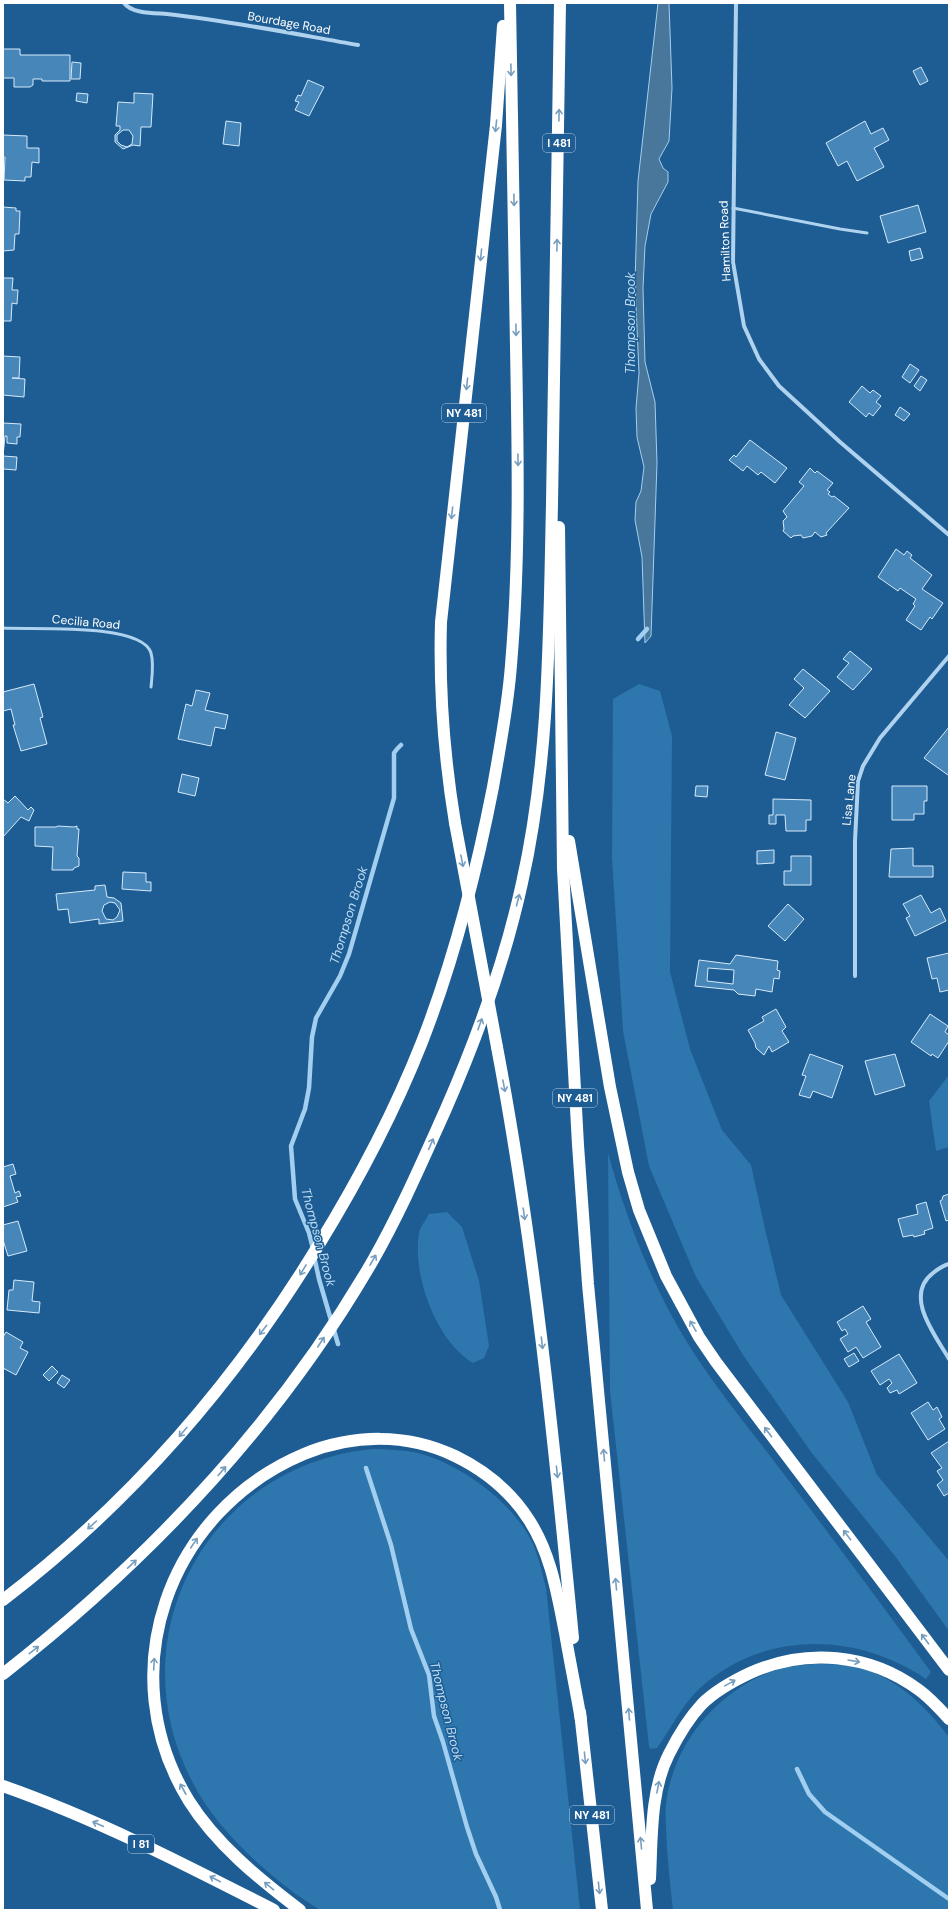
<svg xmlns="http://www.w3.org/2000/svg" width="952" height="1913" font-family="'DM Sans',sans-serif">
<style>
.green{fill:#2e76ae}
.water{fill:#49769b;stroke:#a2cff0}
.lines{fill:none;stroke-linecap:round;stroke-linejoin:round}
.stream{stroke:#a2cff0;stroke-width:4.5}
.building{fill:#4686b9;stroke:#d5eafa;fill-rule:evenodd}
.lane{stroke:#afd2ee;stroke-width:3}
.street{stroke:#afd2ee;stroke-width:4}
.highway{stroke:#fff;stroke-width:12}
.highway-bridge{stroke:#fff;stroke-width:12}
.oneway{stroke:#789ebe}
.labels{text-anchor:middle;stroke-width:3;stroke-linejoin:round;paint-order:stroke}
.shield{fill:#1e5d93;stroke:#bccedf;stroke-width:1}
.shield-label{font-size:11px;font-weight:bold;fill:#fff}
.street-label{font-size:12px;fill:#fff;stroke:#1e5d93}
.water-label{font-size:13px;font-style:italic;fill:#bbdcf5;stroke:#1e5d93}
</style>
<rect width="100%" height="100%" fill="#1e5d93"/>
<g class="green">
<polygon points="639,684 660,691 672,736 670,972 690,1049 722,1130 751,1165 765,1229 781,1295 848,1402 877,1475 949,1561 949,1631 895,1556 811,1452 743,1355 696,1277 649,1166 623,1031 612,858 613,699"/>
<polygon points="949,1075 949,1147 936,1151 929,1101"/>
<path d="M608,1153C624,1211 645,1267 674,1320C703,1373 743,1420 780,1469C831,1536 881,1604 931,1672L926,1679C855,1631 761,1630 697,1691C680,1708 671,1729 657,1748L650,1749L649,1746L610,1391Z"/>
<path d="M447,1212L462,1227L479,1281L489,1346L484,1358L473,1363C436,1341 412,1275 419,1233C420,1227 426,1220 429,1214Z"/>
<path d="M373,1449C388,1449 403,1450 418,1453C461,1464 514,1503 533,1544C539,1558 542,1573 546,1588L580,1910H320C273,1881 218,1832 193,1783C115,1637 208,1464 373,1449Z"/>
<path d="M815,1664C825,1664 836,1664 846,1665C890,1671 923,1703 949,1737V1910H673C670,1883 667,1856 666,1828C666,1820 665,1812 666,1804C673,1743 719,1689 776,1670C789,1666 802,1665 815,1664Z"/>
</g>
<polygon class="water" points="658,3 669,3 672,88 669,141 659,159 663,168 668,172 668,182 651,214 645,246 643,288 645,362 655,402 657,463 651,636 645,643 642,557 635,520 636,502 641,491 644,467 637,437 636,408 639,373 635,283 638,181"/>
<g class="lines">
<g class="stream">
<polyline points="638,639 647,629"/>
<polyline points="313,1249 309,1233 295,1199 291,1146 305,1109 309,1088 312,1037 316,1018 340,976 349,954 394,798 394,753 397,749 401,745"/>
<polyline points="314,1256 319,1279 338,1344"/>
<polyline points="366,1468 391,1545 411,1629 429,1675 434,1716 443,1742 467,1827 476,1854 496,1897 500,1910"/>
<polyline points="797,1769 809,1794 825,1812 949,1899"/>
</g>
</g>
<g class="building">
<polygon points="3,49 20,49 20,55 70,55 70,81 42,81 42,79 33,79 33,85 30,87 14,87 14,78 3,78"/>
<polygon points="72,62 81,63 80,79 71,79"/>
<polygon points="921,67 928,81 920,85 913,71"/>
<polygon points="308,80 324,87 309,116 295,110 299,102 295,101 298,95 301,96"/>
<polygon points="77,93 88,94 87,103 76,101"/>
<path d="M134,93L153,94L151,127H141L140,146L133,145L123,149L115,142V135L120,130V126H116L118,102L134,103ZM123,130H129L133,136L132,144L127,147L121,145L117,141V135Z"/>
<polygon points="226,121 241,123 239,146 223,144"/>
<polygon points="865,121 871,134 883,128 889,140 874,148 884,167 857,181 847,161 838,166 826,143"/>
<polygon points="3,135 27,136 27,148 39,148 39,163 32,162 31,177 25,177 25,181 4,180 5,157 3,157"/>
<polygon points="918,205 926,232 888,243 880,216"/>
<polygon points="3,207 16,208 16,211 20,211 19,234 15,234 14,250 3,251"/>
<polygon points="920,248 923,258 911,261 909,251"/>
<polygon points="3,278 13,278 12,290 18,290 17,304 12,303 11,321 3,321"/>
<polygon points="3,356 20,357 19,378 12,378 25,379 24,397 3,395"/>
<polygon points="910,364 919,370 910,383 902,377"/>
<polygon points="921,376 927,380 920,391 914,386"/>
<polygon points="862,386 870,393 873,390 881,396 876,402 881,406 873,416 869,413 866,417 849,402"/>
<polygon points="900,407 910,414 904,421 895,415"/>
<polygon points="3,423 21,424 20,437 17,437 17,444 7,443 7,436 5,436 3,456 17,457 16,470 3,469"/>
<polygon points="750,440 787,468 775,483 761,472 758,475 747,466 743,471 729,460 734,455 736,457"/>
<polygon points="810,468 815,473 817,471 833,483 827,490 830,492 828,494 832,497 834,496 849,508 826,533 827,535 821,537 815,532 812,536 803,538 801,535 793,536 791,538 783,531 784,529 783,521 787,517 783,511 804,486 799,482"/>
<polygon points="896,549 904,555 907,551 912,555 910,558 932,575 922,589 943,603 932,619 930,617 921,630 906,620 915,606 913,604 916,599 900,588 898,591 878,577"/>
<polygon points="850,651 872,669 853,690 837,677 849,663 843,659"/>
<polygon points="803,669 830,691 805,718 789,705 804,688 794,679"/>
<polygon points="34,684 43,717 40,718 47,744 21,751 13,725 15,725 11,709 3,711 3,692"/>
<polygon points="196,690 210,693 205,710 228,715 225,729 215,727 211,746 178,739 186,704 192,706"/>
<polygon points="949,727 949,774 948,775 924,758"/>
<polygon points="776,732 796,738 785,780 765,775"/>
<polygon points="182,774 199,778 195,796 178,792"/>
<polygon points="696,786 708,786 707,797 695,796"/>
<polygon points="892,786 927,786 927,801 924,801 924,814 914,814 914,820 892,820"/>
<polygon points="15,796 28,810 31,807 34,810 29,821 21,817 3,837 3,799 8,803"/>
<polygon points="773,799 811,800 811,820 806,820 806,831 786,831 785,815 776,815 776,824 769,824 769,815 773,815"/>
<polygon points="58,826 74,827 77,826 77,829 79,829 77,856 79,858 79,866 74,868 73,870 52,870 53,847 35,846 35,827 56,827"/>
<polygon points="913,848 913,866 933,866 933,877 889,877 891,849"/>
<polygon points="774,850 774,863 757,864 757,851"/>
<polygon points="791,856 811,856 811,885 784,885 784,871 791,871"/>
<polygon points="123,872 146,873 146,882 151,882 151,891 122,889"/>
<path d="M105,885L107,897L114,898L121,903L123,921L99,924V919L70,923L68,909L58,910L56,894L95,890V886ZM110,902L115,903L120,910L117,917L113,920L106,919L102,911L104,905Z"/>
<polygon points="921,895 931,913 940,908 946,921 915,936 906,918 910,916 903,904"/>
<polygon points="788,904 804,919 785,941 768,926"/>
<polygon points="949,953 949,990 940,992 937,978 932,979 927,958"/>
<path d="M736,955L778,961L777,970L780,971L779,979L774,978L772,992L756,989L755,996L738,994L734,990L695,986L699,960L730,964ZM708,968L734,970L733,984L707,981Z"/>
<polygon points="776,1009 786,1027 782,1031 789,1042 772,1052 769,1046 764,1055 756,1048 755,1043 748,1030 764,1021 762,1017"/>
<polygon points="930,1014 948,1026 945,1032 949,1035 949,1041 938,1058 932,1054 931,1056 911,1042"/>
<polygon points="810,1054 843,1066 832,1098 813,1091 810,1098 799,1095 806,1076 802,1075"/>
<polygon points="895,1054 905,1086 875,1095 865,1061"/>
<polygon points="13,1164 16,1174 10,1176 15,1193 19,1191 21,1196 16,1197 18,1202 3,1207 3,1167"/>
<polygon points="949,1194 949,1220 946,1221 940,1201 942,1200 943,1196"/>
<polygon points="926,1202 933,1228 924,1231 925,1234 914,1237 913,1235 903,1237 898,1219 918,1214 916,1205"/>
<polygon points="18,1221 27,1251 8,1256 3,1240 3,1225"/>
<polygon points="14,1280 34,1282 32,1301 40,1302 39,1313 7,1310 9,1290 13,1290"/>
<polygon points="863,1306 871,1319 866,1322 881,1347 863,1358 856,1347 848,1352 840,1339 848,1334 845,1329 842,1331 837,1322"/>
<polygon points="6,1332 23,1342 20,1348 28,1352 16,1375 3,1368 3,1337"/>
<polygon points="854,1353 859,1361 849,1367 844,1359"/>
<polygon points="899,1354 917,1383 899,1394 897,1390 890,1393 887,1388 892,1383 889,1379 880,1385 871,1371"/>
<polygon points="52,1366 58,1372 49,1381 43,1375"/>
<polygon points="62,1375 70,1380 64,1388 57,1383"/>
<polygon points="928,1402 933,1410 937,1407 942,1417 939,1419 945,1429 928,1440 911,1413"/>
<polygon points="949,1441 949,1493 944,1496 937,1485 943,1480 937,1471 942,1468 931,1453"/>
</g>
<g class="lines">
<g class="lane">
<polyline points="733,208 840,229 867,233"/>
<path d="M3,628C30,630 142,622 151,653C154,663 152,677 151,687"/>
</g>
<g class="street">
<path d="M124,3C132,14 155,13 167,14C231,21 295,34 358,45"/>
<polyline points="736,3 733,262 744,326 759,359 779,386 840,442 949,535"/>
<polyline points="855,976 855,841 858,781 863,766 880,738 949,656"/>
<path d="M949,1264C943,1265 938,1269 933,1273C903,1296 936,1336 949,1359"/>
</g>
<g class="highway">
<polyline points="559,527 563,869 578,1145 588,1284 647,1910"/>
<path d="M455,823C444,756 439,690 441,622L496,125L503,26"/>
<polyline points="569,841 610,1087 628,1172 639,1210 666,1276 699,1337 716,1362 949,1670"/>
<path d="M497,1047C534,1243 554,1441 573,1638"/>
<path d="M3,1600C130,1503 235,1382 318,1246C358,1181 394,1113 422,1042C454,960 476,874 493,787C500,747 508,706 511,665C520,559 518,453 516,347C514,232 512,118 510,3"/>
<path d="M3,1674C150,1559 278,1424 372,1262C400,1213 422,1162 445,1111C477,1038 505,961 522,883C550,759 549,630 552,504C556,337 558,170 560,3"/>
<polyline points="580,1712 602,1910"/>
<path d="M3,1786C97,1819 186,1865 274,1910"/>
<path d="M650,1879C652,1839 650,1791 669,1754C678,1736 688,1719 702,1704C716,1690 733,1681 750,1673C806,1648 869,1653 919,1690C930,1698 940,1709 949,1719"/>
<path d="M300,1910C259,1879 216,1844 189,1801C110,1673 168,1511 304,1454C353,1434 407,1433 455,1456C484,1470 511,1492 529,1520C551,1554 557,1593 565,1633C570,1662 576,1691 581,1720"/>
</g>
<polyline class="highway-bridge" points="455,823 497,1047"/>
</g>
<defs><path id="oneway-shaft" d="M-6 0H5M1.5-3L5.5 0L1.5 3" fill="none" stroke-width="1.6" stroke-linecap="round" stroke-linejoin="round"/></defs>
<g class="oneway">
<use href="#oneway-shaft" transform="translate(511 70) rotate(89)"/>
<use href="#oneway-shaft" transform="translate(559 115) rotate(-89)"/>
<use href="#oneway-shaft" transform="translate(496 126) rotate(96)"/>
<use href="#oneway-shaft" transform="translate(514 200) rotate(89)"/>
<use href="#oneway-shaft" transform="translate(557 245) rotate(-89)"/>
<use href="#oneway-shaft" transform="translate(481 255) rotate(96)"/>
<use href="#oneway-shaft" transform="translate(516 330) rotate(89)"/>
<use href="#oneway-shaft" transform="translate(467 384) rotate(96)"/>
<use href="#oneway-shaft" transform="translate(518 460) rotate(89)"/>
<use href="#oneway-shaft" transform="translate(452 513) rotate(96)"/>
<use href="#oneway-shaft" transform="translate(462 861) rotate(79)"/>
<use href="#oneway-shaft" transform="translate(518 900) rotate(-76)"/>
<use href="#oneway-shaft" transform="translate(480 1024) rotate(-70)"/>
<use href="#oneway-shaft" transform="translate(504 1086) rotate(79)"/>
<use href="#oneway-shaft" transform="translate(431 1144) rotate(-66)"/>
<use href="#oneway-shaft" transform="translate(524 1214) rotate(82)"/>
<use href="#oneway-shaft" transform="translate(373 1260) rotate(-60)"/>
<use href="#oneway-shaft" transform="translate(303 1270) rotate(121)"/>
<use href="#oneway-shaft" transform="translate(693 1326) rotate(-120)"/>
<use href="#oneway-shaft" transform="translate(263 1330) rotate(128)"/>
<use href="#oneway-shaft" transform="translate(321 1342) rotate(-57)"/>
<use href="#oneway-shaft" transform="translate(542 1343) rotate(83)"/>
<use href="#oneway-shaft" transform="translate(183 1432) rotate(130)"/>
<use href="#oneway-shaft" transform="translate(768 1432) rotate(-127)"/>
<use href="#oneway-shaft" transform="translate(604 1455) rotate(-95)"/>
<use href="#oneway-shaft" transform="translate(222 1471) rotate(-49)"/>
<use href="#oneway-shaft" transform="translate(557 1472) rotate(84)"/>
<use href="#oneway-shaft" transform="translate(92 1525) rotate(138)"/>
<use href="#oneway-shaft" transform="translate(847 1535) rotate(-127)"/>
<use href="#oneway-shaft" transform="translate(194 1543) rotate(-56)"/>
<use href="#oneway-shaft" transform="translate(132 1564) rotate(-43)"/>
<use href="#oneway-shaft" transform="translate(616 1584) rotate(-95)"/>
<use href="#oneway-shaft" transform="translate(925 1639) rotate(-127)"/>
<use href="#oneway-shaft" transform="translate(34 1650) rotate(-38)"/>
<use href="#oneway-shaft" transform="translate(854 1661) rotate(10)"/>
<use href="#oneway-shaft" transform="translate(154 1664) rotate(-87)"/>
<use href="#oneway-shaft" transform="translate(730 1683) rotate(-29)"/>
<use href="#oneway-shaft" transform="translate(629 1714) rotate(-95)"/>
<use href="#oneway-shaft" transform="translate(585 1758) rotate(84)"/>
<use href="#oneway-shaft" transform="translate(658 1787) rotate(-79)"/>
<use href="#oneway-shaft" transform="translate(183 1789) rotate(-119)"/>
<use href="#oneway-shaft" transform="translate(98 1824) rotate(-156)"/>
<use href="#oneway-shaft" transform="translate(641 1843) rotate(-95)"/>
<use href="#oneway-shaft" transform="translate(215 1879) rotate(-153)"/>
<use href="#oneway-shaft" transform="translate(269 1886) rotate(-140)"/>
<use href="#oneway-shaft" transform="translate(599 1888) rotate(84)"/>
</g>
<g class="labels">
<g class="shield">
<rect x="543" y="134" width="32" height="18" rx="3"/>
<rect x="442" y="404" width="44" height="18" rx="3"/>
<rect x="553" y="1089" width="44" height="18" rx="3"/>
<rect x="570" y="1806" width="44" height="18" rx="3"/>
<rect x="128" y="1835" width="26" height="18" rx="3"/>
</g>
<g class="shield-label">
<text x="559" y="147">I 481</text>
<text x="464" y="417">NY 481</text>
<text x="575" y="1102">NY 481</text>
<text x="592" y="1819">NY 481</text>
<text x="141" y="1848">I 81</text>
</g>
<g class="street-label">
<text transform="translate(289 23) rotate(10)" y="4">Bourdage Road</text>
<text transform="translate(725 241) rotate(-92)" y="4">Hamilton Road</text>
<text transform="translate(86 622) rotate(5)" y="4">Cecilia Road</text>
<text transform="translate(849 800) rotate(-84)" y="4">Lisa Lane</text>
</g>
<g class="water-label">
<text transform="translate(630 323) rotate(-90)" y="5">Thompson Brook</text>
<text transform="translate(348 915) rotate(-73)" y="5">Thompson Brook</text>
<text transform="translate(319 1237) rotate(75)" y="5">Thompson Brook</text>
<text transform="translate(447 1711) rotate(76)" y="5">Thompson Brook</text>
</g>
</g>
<rect width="952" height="1913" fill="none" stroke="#ffffff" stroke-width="8"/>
</svg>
